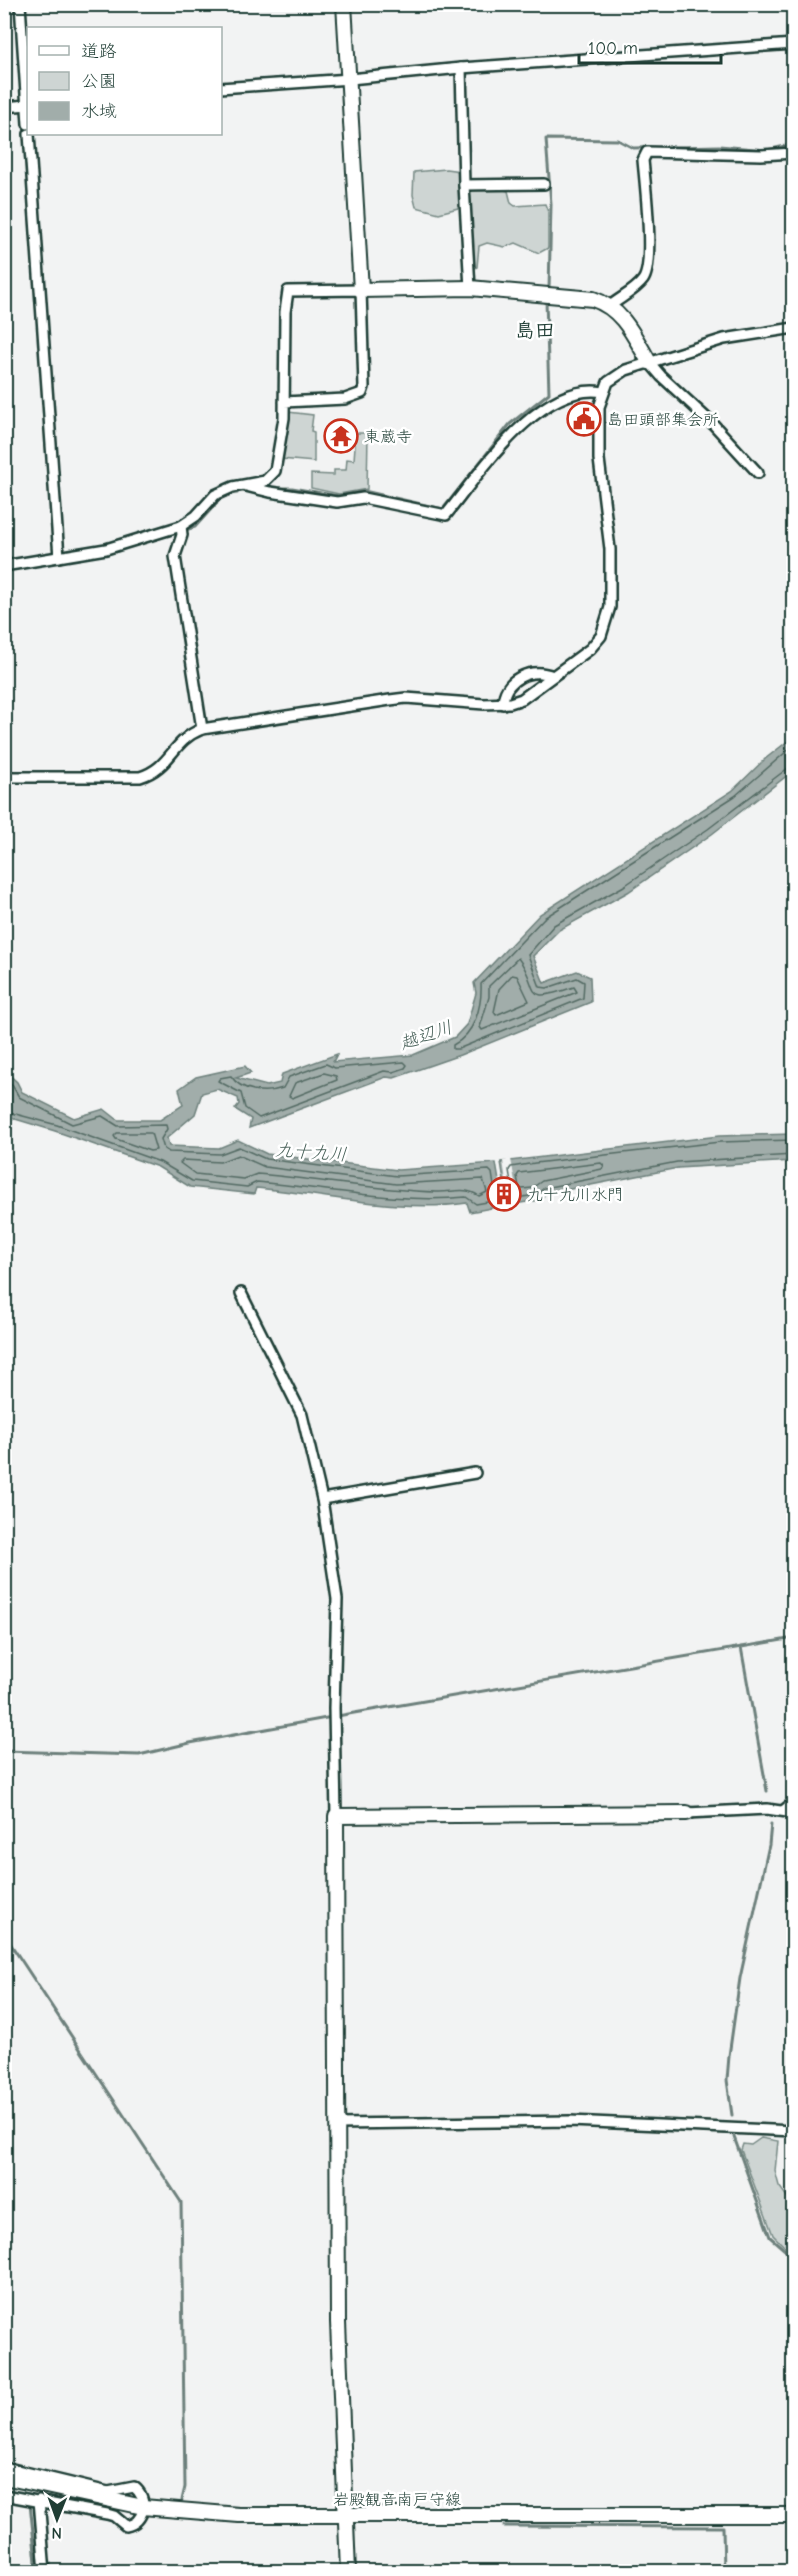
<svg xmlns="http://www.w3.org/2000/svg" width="798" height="2576" font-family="'Comic Neue','Klee One',sans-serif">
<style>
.green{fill:#ced5d3;stroke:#768984;stroke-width:1.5}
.water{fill:#a1adaa;stroke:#6d807b;stroke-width:1.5}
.pier{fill:#f2f3f3}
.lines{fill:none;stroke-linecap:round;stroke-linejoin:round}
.shore{stroke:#536a63;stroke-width:1.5}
.stream{stroke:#6d807b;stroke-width:3}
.street-casing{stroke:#1f3d34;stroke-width:14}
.secondary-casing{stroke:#1f3d34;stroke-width:18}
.street{stroke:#fff;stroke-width:9}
.secondary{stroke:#fff;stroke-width:14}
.labels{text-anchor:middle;stroke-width:5;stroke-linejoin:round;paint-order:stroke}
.poi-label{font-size:16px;fill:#1f3d34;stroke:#fff;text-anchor:start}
.street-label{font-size:16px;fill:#1f3d34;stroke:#fff}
.water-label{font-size:18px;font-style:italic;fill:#465f57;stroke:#fff}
.quarter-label{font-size:20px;font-weight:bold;fill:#1f3d34;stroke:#fff}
</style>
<rect width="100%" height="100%" fill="#f2f3f3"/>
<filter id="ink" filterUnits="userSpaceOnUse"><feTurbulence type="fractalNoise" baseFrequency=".0167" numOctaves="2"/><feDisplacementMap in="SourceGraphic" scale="12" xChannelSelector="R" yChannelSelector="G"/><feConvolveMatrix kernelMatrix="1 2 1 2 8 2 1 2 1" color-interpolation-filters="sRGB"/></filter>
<g filter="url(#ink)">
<g class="green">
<polygon points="446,169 460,171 461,180 508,191 511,203 515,206 545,204 548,212 548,248 539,253 516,243 505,247 487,243 479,246 477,267 472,270 465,243 472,236 462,207 439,213 416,207 413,195 414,172"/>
<polygon points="288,412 313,415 311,431 314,432 314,462 281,459"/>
<polygon points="356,433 368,433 367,489 339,494 311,488 311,474 334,475 334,470 346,470 347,459 354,460"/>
<polygon points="761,2138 778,2141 775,2171 779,2186 793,2205 793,2255 773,2235 741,2150 743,2144 751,2145"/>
</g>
<g class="water">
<path d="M793,737V771L712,834L628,892L559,930L533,956L544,983L577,971L590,977L591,1002L460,1055L394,1078L386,1077L249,1128L251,1119L235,1109L239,1104L238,1098L217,1089L202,1093L195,1114L167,1138L169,1146L219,1148L238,1140L267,1154L398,1170L496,1163L503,1206L470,1212L467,1203C398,1213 325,1194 256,1188L254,1194L190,1187L158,1167L55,1131L5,1116V1071L17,1082L22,1092L74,1118L104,1109L118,1120H160L183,1105L179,1089L196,1077L245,1066L251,1073L236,1078L267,1086L280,1083L282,1074L337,1054L333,1062L413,1055L455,1037L467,1024L476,993L474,983L540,914L732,791L765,759Z"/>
<polygon points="793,1134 793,1161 678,1168 545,1194 540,1200 508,1205 501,1162 719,1136"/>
</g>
<polygon class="pier" points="511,1159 519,1205 510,1207 503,1161"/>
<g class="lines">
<g class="shore">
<path d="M794,745L735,796L544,918L481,984C482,1006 475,1034 453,1045V1049H458L583,998L584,982L577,978L547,988L540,987L528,955L554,925L624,886L708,829L788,768L794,767"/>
<path d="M518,958C542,989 519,1006 574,987L577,992L482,1030L480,1027L489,997V986Z"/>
<polygon points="512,975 517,976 529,1001 496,1015 494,1012 499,989"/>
<path d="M404,1062L407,1065L405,1068L393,1072L384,1071L259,1118L245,1108L241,1093L218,1081L220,1078L231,1076C241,1092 266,1094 283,1088L289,1077L326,1064L335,1068Z"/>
<polygon points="324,1073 336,1076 337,1080 292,1098 289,1096 295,1083"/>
<path d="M4,1079L12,1085L19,1097L72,1124L102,1116L118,1126L166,1125L167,1129L161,1139L164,1149L169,1152L220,1154L239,1147L266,1159L397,1176L489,1170L492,1173L496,1199L493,1201L476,1204L466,1197C397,1204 327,1188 257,1182L247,1187L192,1181L160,1162L57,1125L4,1111"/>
<polygon points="117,1133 151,1133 156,1150 150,1151 116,1139 114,1136"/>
<polyline points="794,1140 720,1142 535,1163 511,1167 509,1170 513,1196 516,1198 536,1195 544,1188 677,1162 794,1155"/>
<path d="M238,1155L265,1167L396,1184L483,1179L487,1192L479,1196C465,1186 452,1193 436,1192C376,1190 317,1179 257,1174L244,1179L195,1174L180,1163L183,1160L220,1162Z"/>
<polygon points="601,1163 604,1166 602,1169 542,1181 532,1188 522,1189 519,1187 517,1176 519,1173"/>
</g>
<g class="stream">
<polyline points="549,290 551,204 546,139 618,140 633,148 719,146 767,150 794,144"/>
<polyline points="275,488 292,488 339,496 364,491 443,509 510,424 549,393 546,300"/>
<polyline points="132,546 195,527 224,495 237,493"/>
<polyline points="4,571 97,555"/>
<polyline points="741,1647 767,1791"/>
<polyline points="4,1751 139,1755 190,1743 354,1713 794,1638"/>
<polyline points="4,1934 181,2202 185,2487 182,2500"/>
<polyline points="732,2115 727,2080 729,2056 740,1978 769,1845 771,1824"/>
<polyline points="734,2137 770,2237 794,2258"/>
<polyline points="30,2503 37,2572"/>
<polyline points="504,2526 723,2527 724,2572"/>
</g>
<defs>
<g id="street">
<polyline points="20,4 28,124"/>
<polyline points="461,68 464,185 470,288"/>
<polyline points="220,88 350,79 461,68 794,44"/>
<polyline points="4,107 28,105"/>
<polyline points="29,134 59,557"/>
<polyline points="464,185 544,184"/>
<path d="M610,306C620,298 636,290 643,280C655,264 645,183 643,160L647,152L761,155L794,153"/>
<polyline points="649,362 661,376 714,425 758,473"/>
<path d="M246,486L270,492L337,502L363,498L446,515C480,473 540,381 603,392"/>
<polyline points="181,526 182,535 175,556 202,729"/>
<polyline points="4,566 106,549 181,526 196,516 215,495 233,487 265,481 275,471 284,418 285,312 288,291 361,290 364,387 362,393 345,399 284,402"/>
<path d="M503,704C504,679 530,667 553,676"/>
<path d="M4,777H140C172,767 171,741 202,729L390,700L406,698L484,704L510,703L522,699L590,649L601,636L610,607V549L599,459V407L608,382L626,370L724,339L794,328"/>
<polyline points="241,1293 302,1415 322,1499 337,1599 334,1708 336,1816"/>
<polyline points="322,1499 475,1473"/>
<polyline points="784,1810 794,1802"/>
<polyline points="687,1813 767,1809 794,1813"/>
<polyline points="336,2124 570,2121 794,2131"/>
<path d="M4,2467L108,2492L134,2487C149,2498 145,2523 126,2526L114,2516L107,2514L4,2495"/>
<polyline points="39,2500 45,2572"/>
</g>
<g id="secondary">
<path d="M344,4L361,290L470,288L593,299C623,309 634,336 649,362"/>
<polyline points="4,2477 143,2507 239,2515 794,2515"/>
<polyline points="348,2572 338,2322 336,1816 687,1813"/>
</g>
</defs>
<use href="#street" class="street-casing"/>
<use href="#secondary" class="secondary-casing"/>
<use href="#street" class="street"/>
<use href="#secondary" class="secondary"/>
</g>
</g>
<defs>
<symbol id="civic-ring" viewBox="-11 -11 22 22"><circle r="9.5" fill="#fff" stroke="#c8321e" stroke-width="1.5"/><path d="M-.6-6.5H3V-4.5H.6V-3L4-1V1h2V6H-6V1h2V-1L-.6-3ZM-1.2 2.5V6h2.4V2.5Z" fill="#c8321e"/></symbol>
<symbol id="temple-ring" viewBox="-11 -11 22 22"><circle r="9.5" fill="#fff" stroke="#c8321e" stroke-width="1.5"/><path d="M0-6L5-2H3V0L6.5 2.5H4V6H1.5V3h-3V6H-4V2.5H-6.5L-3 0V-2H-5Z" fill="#c8321e"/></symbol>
<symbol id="building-ring" viewBox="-11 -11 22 22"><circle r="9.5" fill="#fff" stroke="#c8321e" stroke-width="1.5"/><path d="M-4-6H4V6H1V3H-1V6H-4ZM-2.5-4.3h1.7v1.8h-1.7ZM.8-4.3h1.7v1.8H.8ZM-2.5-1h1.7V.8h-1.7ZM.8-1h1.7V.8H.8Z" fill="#c8321e"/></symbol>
</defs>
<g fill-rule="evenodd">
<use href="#civic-ring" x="565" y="400" width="38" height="38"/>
<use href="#temple-ring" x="322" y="417" width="38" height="38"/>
<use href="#building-ring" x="485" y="1175" width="38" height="38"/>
</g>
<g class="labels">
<g class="poi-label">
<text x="607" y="425">島田頭部集会所</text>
<text x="364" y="442">東蔵寺</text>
<text x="527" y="1200">九十九川水門</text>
</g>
<g class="street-label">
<text x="397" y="2505">岩殿観音南戸守線</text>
</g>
<g class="water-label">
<text transform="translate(426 1035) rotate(-19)" y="6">越辺川</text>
<text transform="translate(311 1152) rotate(4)" y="6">九十九川</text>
</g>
<g class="quarter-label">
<text x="535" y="337">島田</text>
</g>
</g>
<rect width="798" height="2576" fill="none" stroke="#fff" stroke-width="24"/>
<rect x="12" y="12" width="774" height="2552" fill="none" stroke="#1f3d34" stroke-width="2" filter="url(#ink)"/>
<rect x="27" y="27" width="195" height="108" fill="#ffffff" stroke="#a5b1ae" stroke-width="1.5"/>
<rect x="39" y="46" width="30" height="9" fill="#ffffff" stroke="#a5b1ae" stroke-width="1.5"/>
<text x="81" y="57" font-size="18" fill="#1f3d34">道路</text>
<rect x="39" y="72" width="30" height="18" fill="#ced5d3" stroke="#a5b1ae" stroke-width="1.5"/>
<text x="81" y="87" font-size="18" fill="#1f3d34">公園</text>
<rect x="39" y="102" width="30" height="18" fill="#a1adaa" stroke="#a5b1ae" stroke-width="1.5"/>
<text x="81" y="117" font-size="18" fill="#1f3d34">水域</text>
<g transform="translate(57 2519) rotate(181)" stroke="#ffffff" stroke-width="4.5" paint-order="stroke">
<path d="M0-4.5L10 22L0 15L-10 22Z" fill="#1f3d34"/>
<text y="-9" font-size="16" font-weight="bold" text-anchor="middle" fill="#1f3d34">N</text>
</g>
<path d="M579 54v9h142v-9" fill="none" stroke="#1f3d34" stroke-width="3"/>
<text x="588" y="54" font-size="18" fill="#1f3d34" stroke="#ffffff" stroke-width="4.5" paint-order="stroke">100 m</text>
</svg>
